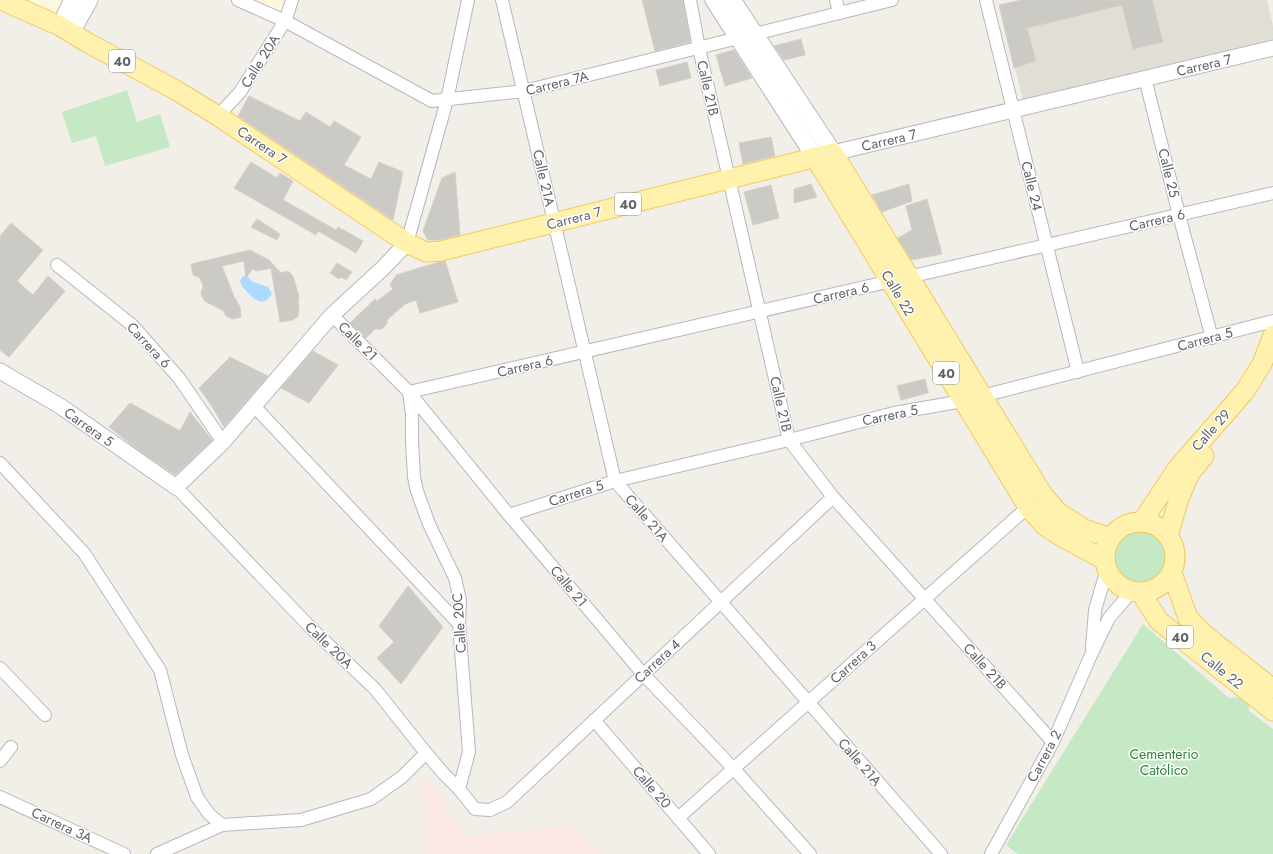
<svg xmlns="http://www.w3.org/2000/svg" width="1273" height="854" font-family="Jost,sans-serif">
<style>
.commercial{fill:#fef7e0}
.education{fill:#e1ded6}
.medical{fill:#fce8e6}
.green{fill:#c5e8c5}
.water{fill:#aadaff}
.building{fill:#cccac5;stroke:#d6d1c6}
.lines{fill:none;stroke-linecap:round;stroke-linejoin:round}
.minor-casing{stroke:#b5b8bc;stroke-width:14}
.tertiary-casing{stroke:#b5b8bc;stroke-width:17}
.secondary-casing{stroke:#b6babf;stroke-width:19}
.primary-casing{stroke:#f2c960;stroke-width:21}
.minor{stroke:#fff;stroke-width:12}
.tertiary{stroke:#fff;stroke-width:15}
.secondary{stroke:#fff;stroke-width:17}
.primary{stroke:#fff2af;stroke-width:19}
.labels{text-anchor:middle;stroke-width:3;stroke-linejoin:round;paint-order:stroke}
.shield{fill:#fff;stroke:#8f9295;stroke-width:1}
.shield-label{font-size:13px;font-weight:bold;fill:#5f6368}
.street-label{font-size:14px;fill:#5f6368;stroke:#fff}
.park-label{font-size:14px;fill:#348238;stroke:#fff}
</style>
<rect width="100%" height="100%" fill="#f1efe8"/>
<g class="commercial">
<polygon points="2,0 73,0 60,26"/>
<polygon points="238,0 292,0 285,21"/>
</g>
<polygon class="education" points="1021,0 1267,0 1273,26 1273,39 1023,100 999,5"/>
<polygon class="medical" points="423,773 465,836 565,826 605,854 426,854"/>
<g class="green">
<polygon points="127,90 137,122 160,114 170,147 105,166 96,136 72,143 62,112"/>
<circle cx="1140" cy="558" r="28"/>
<path d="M1143,624L1229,698C1241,696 1249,697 1249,711L1273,729V854H1018L1006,845Z"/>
</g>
<path class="water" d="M243,276H247L253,282L268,287L272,294C265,305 258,303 250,295C246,290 242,288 240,281Z"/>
<g class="building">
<polygon points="642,0 683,0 690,42 655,51"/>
<polygon points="1021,0 1152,0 1163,42 1133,49 1122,5 1027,28 1036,61 1014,68 999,5"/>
<polygon points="801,39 805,55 784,60 774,46"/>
<polygon points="734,50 752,78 725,86 716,55"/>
<polygon points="687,62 691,78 660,86 656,70"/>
<polygon points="249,96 300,121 306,112 330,127 334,121 361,137 344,165 371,179 379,162 403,172 393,220 238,116"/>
<polygon points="771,137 775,156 743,164 739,143"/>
<polygon points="251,162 277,178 280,173 293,181 283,200 336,230 338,227 363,241 356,253 318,231 316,235 234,188"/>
<polygon points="455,172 460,235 439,240 428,240 423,231 442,178"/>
<polygon points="811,184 817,197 794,203 794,189"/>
<polygon points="909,184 912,201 882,212 872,195"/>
<polygon points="771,185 779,218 753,225 744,192"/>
<polygon points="927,199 942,254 911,260 898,238 912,230 906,206"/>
<polygon points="257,219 280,234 277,240 251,227"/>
<polygon points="11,223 43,250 17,281 33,295 48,276 65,291 9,357 0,350 0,236"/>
<polygon points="250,250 269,260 281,273 288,271 293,276 299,297 298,302 299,306 298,316 293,320 280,322 271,268 257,271 252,269 246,279 244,261 222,266 235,299 236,299 238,304 240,306 241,317 232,319 225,315 224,311 206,302 202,297 201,293 203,286 200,278 193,275 191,264"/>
<polygon points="445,261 458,302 420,313 416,300 405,304 387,320 387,324 382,329 375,329 366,338 350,323 375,299 377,301 393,289 390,285 396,275 439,262"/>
<polygon points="337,263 352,272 346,280 341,277 339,279 330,273"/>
<polygon points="313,351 338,365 309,403 281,388"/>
<polygon points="230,357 268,376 224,427 213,408 199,388"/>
<polygon points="925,379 928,393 901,400 897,386"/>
<polygon points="130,403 180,431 190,412 212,440 175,475 137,449 109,427"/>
<polygon points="408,586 443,627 401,684 377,658 394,642 379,626"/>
</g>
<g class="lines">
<defs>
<g id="minor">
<polyline points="238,0 285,21 432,101 524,91 892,0"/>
<polyline points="502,0 615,481 941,854"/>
<polyline points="690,0 699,48 789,440 833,497 1053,742"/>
<polyline points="836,0 839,13"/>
<polyline points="986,0 1078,372"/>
<polyline points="1145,78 1179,215 1212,338"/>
<polyline points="218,116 240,92 285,21 292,0"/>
<polyline points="407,243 447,100 468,0"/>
<polyline points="57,265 132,325 179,378 223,442"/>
<polyline points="332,315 409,392 509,515 643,674 733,768 810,854"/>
<polyline points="255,407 459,624"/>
<polyline points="0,463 84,553 160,670 182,755 197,797 209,814 222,825"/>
<polyline points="176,487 311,628 375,689 426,753 444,774 459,789 475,809 490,810 507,802 833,497"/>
<polyline points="509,515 615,481 789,440 894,413 963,401 982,396 1273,321"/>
<polyline points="1092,648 1095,610 1107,569"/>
<polyline points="0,668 45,715"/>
<polyline points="594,720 709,854"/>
<polyline points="0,761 11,747"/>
<polyline points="459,789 469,752 459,624 460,600 455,578 429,524 417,491 414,477 412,441 412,414 409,392 1273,193"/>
<polyline points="0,797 124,854"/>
<polyline points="678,818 1028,507"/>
<polyline points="157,854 222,825 301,820 371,799 402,777 426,753"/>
<polyline points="991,854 1053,742 1091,655 1109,618 1132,591"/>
</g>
<g id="tertiary">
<polyline points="833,153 1273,48"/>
<polyline points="0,371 60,406 176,487 223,442 332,315 382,269 407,243"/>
</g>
<g id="secondary">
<polyline points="714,0 815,157"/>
<polyline points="732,0 833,153"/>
<polyline points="60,26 73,0"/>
<polyline points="71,32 89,0"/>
</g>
<g id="primary">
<polyline points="1,0 60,26 88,43 174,89 218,116 407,243 426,252 441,251 833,153 1043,495 1058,512 1084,529 1111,538"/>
<polyline points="815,157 1028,507 1045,526 1062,537 1105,560"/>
<polyline points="1142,522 1177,469 1245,391 1262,364 1273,335"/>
<circle cx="1140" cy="557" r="35"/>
<polyline points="1168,536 1179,498 1190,473 1204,456"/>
<polyline points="1172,573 1188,618 1206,636 1273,689"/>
<polyline points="1141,593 1159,621 1273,711"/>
</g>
</defs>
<use href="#minor" class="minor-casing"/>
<use href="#tertiary" class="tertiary-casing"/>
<use href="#secondary" class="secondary-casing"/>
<use href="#primary" class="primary-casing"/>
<use href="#minor" class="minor"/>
<use href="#tertiary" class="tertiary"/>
<use href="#secondary" class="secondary"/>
<use href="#primary" class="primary"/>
</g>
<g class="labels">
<g class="shield">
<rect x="109" y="50" width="26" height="22" rx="3"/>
<rect x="615" y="193" width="26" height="22" rx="3"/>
<rect x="933" y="362" width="26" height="22" rx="3"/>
<rect x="1167" y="626" width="26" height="22" rx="3"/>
</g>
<g class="shield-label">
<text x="122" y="66">40</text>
<text x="628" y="209">40</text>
<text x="946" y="378">40</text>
<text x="1180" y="642">40</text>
</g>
<g class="street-label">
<text transform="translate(260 61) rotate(-58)" y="5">Calle 20A</text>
<text transform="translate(1204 65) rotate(-13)" y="5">Carrera 7</text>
<text transform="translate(557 83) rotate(-14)" y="5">Carrera 7A</text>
<text transform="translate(708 88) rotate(77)" y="5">Calle 21B</text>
<text transform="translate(889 140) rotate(-13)" y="5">Carrera 7</text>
<text transform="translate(262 145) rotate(34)" y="5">Carrera 7</text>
<text transform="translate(1169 173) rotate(76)" y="5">Calle 25</text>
<text transform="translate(544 178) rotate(77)" y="5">Calle 21A</text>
<text transform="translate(1032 186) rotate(76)" y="5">Calle 24</text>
<text transform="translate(574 218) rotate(-14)" y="5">Carrera 7</text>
<text transform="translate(1157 220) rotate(-13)" y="5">Carrera 6</text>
<text transform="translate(841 293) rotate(-13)" y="5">Carrera 6</text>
<text transform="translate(898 293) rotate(59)" y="5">Calle 22</text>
<text transform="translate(1205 339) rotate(-15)" y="5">Carrera 5</text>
<text transform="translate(358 341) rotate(45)" y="5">Calle 21</text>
<text transform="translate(149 345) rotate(47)" y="5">Carrera 6</text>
<text transform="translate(525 366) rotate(-13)" y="5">Carrera 6</text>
<text transform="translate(781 404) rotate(77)" y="5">Calle 21B</text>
<text transform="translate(890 415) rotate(-12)" y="5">Carrera 5</text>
<text transform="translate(89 427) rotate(35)" y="5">Carrera 5</text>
<text transform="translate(1211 430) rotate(-48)" y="5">Calle 29</text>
<text transform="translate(576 493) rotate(-18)" y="5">Carrera 5</text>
<text transform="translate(647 518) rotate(49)" y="5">Calle 21A</text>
<text transform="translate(569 586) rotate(50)" y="5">Calle 21</text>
<text transform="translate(459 623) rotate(-94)" y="5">Calle 20C</text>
<text transform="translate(329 645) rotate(44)" y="5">Calle 20A</text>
<text transform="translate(657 661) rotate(-43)" y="5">Carrera 4</text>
<text transform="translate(853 662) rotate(-42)" y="5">Carrera 3</text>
<text transform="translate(985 666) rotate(48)" y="5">Calle 21B</text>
<text transform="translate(1222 670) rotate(39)" y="5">Calle 22</text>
<text transform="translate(1044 756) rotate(-62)" y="5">Carrera 2</text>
<text transform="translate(860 762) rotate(49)" y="5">Calle 21A</text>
<text transform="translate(652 787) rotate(49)" y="5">Calle 20</text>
<text transform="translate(62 825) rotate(25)" y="5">Carrera 3A</text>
</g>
<g class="park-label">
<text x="1164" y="759">Cementerio<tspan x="1164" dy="16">Católico</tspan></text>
</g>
</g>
</svg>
